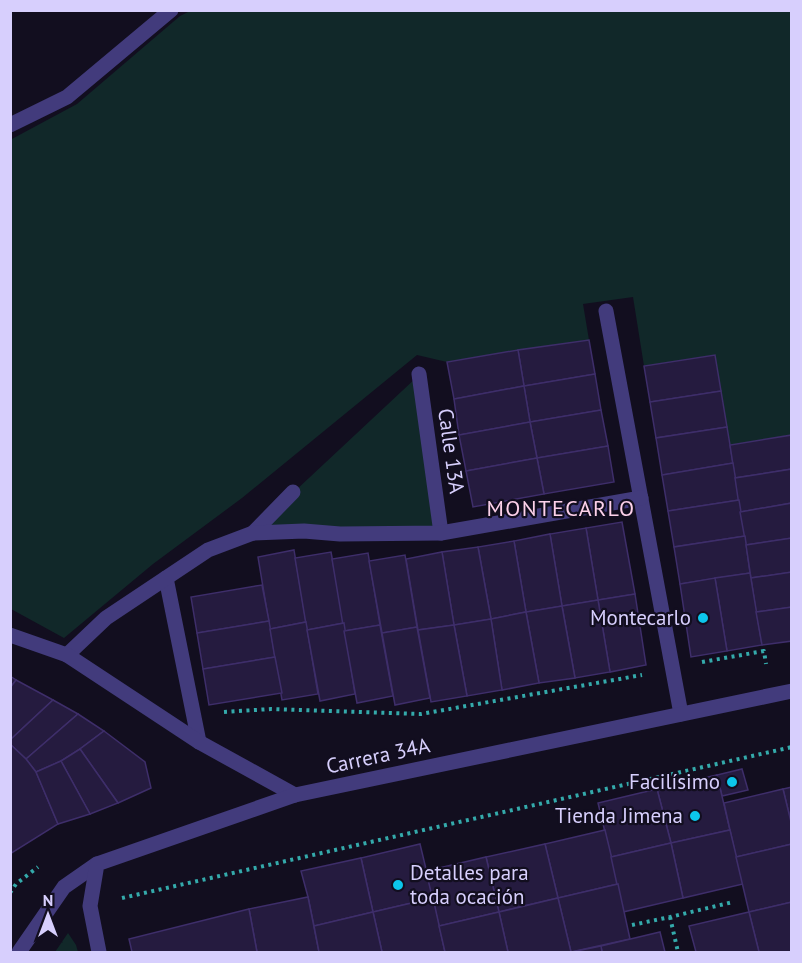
<svg xmlns="http://www.w3.org/2000/svg" width="802" height="963" font-family="'PT Sans',sans-serif">
<style>
.green{fill:#112829}
.building{fill:#251b3f;stroke:#3e2e6a;stroke-width:1.5}
.lines{fill:none;stroke-linecap:round;stroke-linejoin:round}
.path{stroke:#34aaab;stroke-width:4;stroke-dasharray:3 4.5;stroke-linecap:butt}
.service{stroke:#423b7c;stroke-width:15}
.minor{stroke:#423b7c;stroke-width:15}
.tertiary{stroke:#423b7c;stroke-width:15}
.poi-dot{fill:#0cc6eb;stroke:#120e1f;stroke-width:2}
.labels{text-anchor:middle;stroke-width:4.5;stroke-linejoin:round;paint-order:stroke}
.street-label{font-size:21px;fill:#d7cffd;stroke:#120e1f}
.poi-label{font-size:21px;fill:#d7cffd;stroke:#120e1f;text-anchor:end}
.neighbourhood-label{font-size:22px;letter-spacing:1.5px;fill:#fdd1ea;stroke:#120e1f}
</style>
<rect width="100%" height="100%" fill="#120e1f"/>
<g class="green">
<polygon points="190,11 791,11 791,435 730,445 715,355 644,366 633,297 583,304 589,340 447,362 417,355 242,498 153,564 64,638 11,609 10,140 77,104 180,16"/>
<polygon points="417,377 439,531 257,530 294,492"/>
<polygon points="68,933 76,945 78,952 55,952"/>
</g>
<g class="building">
<polygon points="589,340 595,374 524,386 518,350"/>
<polygon points="518,350 524,386 454,399 447,362"/>
<polygon points="715,355 721,391 650,402 644,366"/>
<polygon points="595,374 601,410 530,422 524,386"/>
<polygon points="524,386 530,422 459,435 454,399"/>
<polygon points="721,391 727,427 656,438 650,402"/>
<polygon points="601,410 608,446 537,458 530,422"/>
<polygon points="530,422 537,458 466,471 459,435"/>
<polygon points="727,427 733,463 662,475 656,438"/>
<polygon points="792,435 792,469 735,478 730,445"/>
<polygon points="608,446 614,482 544,494 537,458"/>
<polygon points="537,458 544,494 473,507 466,471"/>
<polygon points="733,463 739,500 668,511 662,475"/>
<polygon points="792,469 792,503 740,512 735,478"/>
<polygon points="739,500 745,536 674,547 668,511"/>
<polygon points="792,503 792,538 746,545 740,512"/>
<polygon points="622,522 635,594 598,600 586,528"/>
<polygon points="586,528 598,600 562,606 550,534"/>
<polygon points="550,534 562,606 526,612 514,541"/>
<polygon points="745,536 750,573 680,584 674,547"/>
<polygon points="792,538 792,572 751,578 746,545"/>
<polygon points="514,541 526,612 491,619 478,547"/>
<polygon points="478,547 491,619 454,625 442,552"/>
<polygon points="294,550 306,622 270,629 258,557"/>
<polygon points="331,552 344,623 307,630 295,558"/>
<polygon points="442,552 454,625 418,630 406,559"/>
<polygon points="368,553 380,625 344,631 332,559"/>
<polygon points="405,555 417,627 382,633 369,561"/>
<polygon points="792,572 792,607 756,612 751,578"/>
<polygon points="750,573 762,645 727,651 715,578"/>
<polygon points="715,578 727,651 691,657 680,584"/>
<polygon points="262,585 269,621 197,633 191,597"/>
<polygon points="635,594 646,665 610,672 598,600"/>
<polygon points="598,600 610,672 575,678 562,606"/>
<polygon points="562,606 575,678 539,683 526,612"/>
<polygon points="792,607 792,641 762,645 756,612"/>
<polygon points="526,612 539,683 502,690 491,619"/>
<polygon points="491,619 502,690 467,696 454,625"/>
<polygon points="269,621 275,657 203,669 197,633"/>
<polygon points="306,622 318,694 282,700 270,629"/>
<polygon points="344,623 355,694 320,701 307,630"/>
<polygon points="380,625 393,696 357,703 344,631"/>
<polygon points="454,625 467,696 431,702 418,630"/>
<polygon points="417,627 430,698 395,705 382,633"/>
<polygon points="275,657 282,693 209,705 203,669"/>
<polygon points="10,676 16,680 10,688"/>
<polygon points="16,680 53,700 10,740 10,688"/>
<polygon points="53,700 78,714 26,759 10,744 10,740"/>
<polygon points="78,714 104,731 80,749 61,761 36,772 26,759"/>
<polygon points="104,731 145,762 151,788 118,803 80,749"/>
<polygon points="10,744 26,759 36,772 58,824 10,854"/>
<polygon points="80,749 118,803 90,814 61,761"/>
<polygon points="61,761 90,814 58,824 36,772"/>
<polygon points="742,769 748,790 722,796 717,775"/>
<polygon points="717,775 730,830 671,843 657,789"/>
<polygon points="792,787 792,826 783,789"/>
<polygon points="657,789 671,843 611,857 598,803"/>
<polygon points="783,789 792,826 792,844 736,857 724,803"/>
<polygon points="605,830 618,884 558,898 545,844"/>
<polygon points="730,830 743,884 683,898 671,843"/>
<polygon points="671,843 683,898 623,912 611,857"/>
<polygon points="420,844 433,898 373,912 361,858"/>
<polygon points="545,844 558,898 499,912 486,857"/>
<polygon points="792,844 792,902 749,912 736,857"/>
<polygon points="486,857 499,912 439,926 426,871"/>
<polygon points="361,858 373,912 314,926 308,897 301,871"/>
<polygon points="618,884 630,939 571,952 558,898"/>
<polygon points="308,897 319,952 257,952 249,909"/>
<polygon points="433,898 445,952 382,952 373,912"/>
<polygon points="558,898 571,952 508,952 499,912"/>
<polygon points="792,902 792,952 759,952 749,912"/>
<polygon points="249,909 257,952 132,952 129,939"/>
<polygon points="373,912 382,952 319,952 314,926"/>
<polygon points="499,912 508,952 445,952 439,926"/>
<polygon points="749,912 759,952 696,952 689,926"/>
<polygon points="660,932 665,952 602,952 601,946"/>
<polygon points="601,946 602,952 572,952"/>
</g>
<g class="lines">
<g class="path">
<polyline points="702,662 764,651 766,664"/>
<polyline points="224,712 271,709 421,714 642,675"/>
<polyline points="10,893 16,884 38,867"/>
<polyline points="122,898 792,747"/>
<polyline points="670,917 678,952"/>
<polyline points="632,925 670,917 733,902"/>
</g>
<g class="service">
<polyline points="606,311 681,714"/>
<polyline points="419,374 441,533"/>
<polyline points="253,533 293,492"/>
<polyline points="166,578 199,742"/>
<polyline points="67,655 106,618 208,550 253,533 304,531 340,534 441,533 641,498"/>
</g>
<g class="minor">
<polyline points="10,125 67,97 171,10"/>
<polyline points="19,952 64,887 97,864"/>
</g>
<g class="tertiary">
<polyline points="10,635 67,655 199,742 295,795"/>
<polyline points="99,952 90,906 97,864 295,795 792,691"/>
</g>
</g>
<g class="poi-dot">
<circle cx="703" cy="618" r="6"/>
<circle cx="732" cy="782" r="6"/>
<circle cx="695" cy="816" r="6"/>
<circle cx="398" cy="885" r="6"/>
</g>
<g class="labels">
<g class="street-label">
<text transform="translate(451 451) rotate(82)" y="7">Calle 13A</text>
<text transform="translate(378 756) rotate(-12)" y="7">Carrera 34A</text>
</g>
<g class="poi-label">
<text x="691" y="625">Montecarlo</text>
<text x="720" y="789">Facilísimo</text>
<text x="683" y="823">Tienda Jimena</text>
<text x="410" y="880" text-anchor="start">Detalles para<tspan x="410" dy="24">toda ocación</tspan></text>
</g>
<g class="neighbourhood-label">
<text x="561" y="516">MONTECARLO</text>
</g>
</g>
<rect width="802" height="963" fill="none" stroke="#d7cffd" stroke-width="24"/>
<g transform="translate(48 915)" stroke="#120e1f" stroke-width="4.5" paint-order="stroke">
<path d="M0-4.5L10 22L0 15L-10 22Z" fill="#d7cffd"/>
<text y="-9" font-size="16" font-weight="bold" text-anchor="middle" fill="#d7cffd">N</text>
</g>
</svg>
